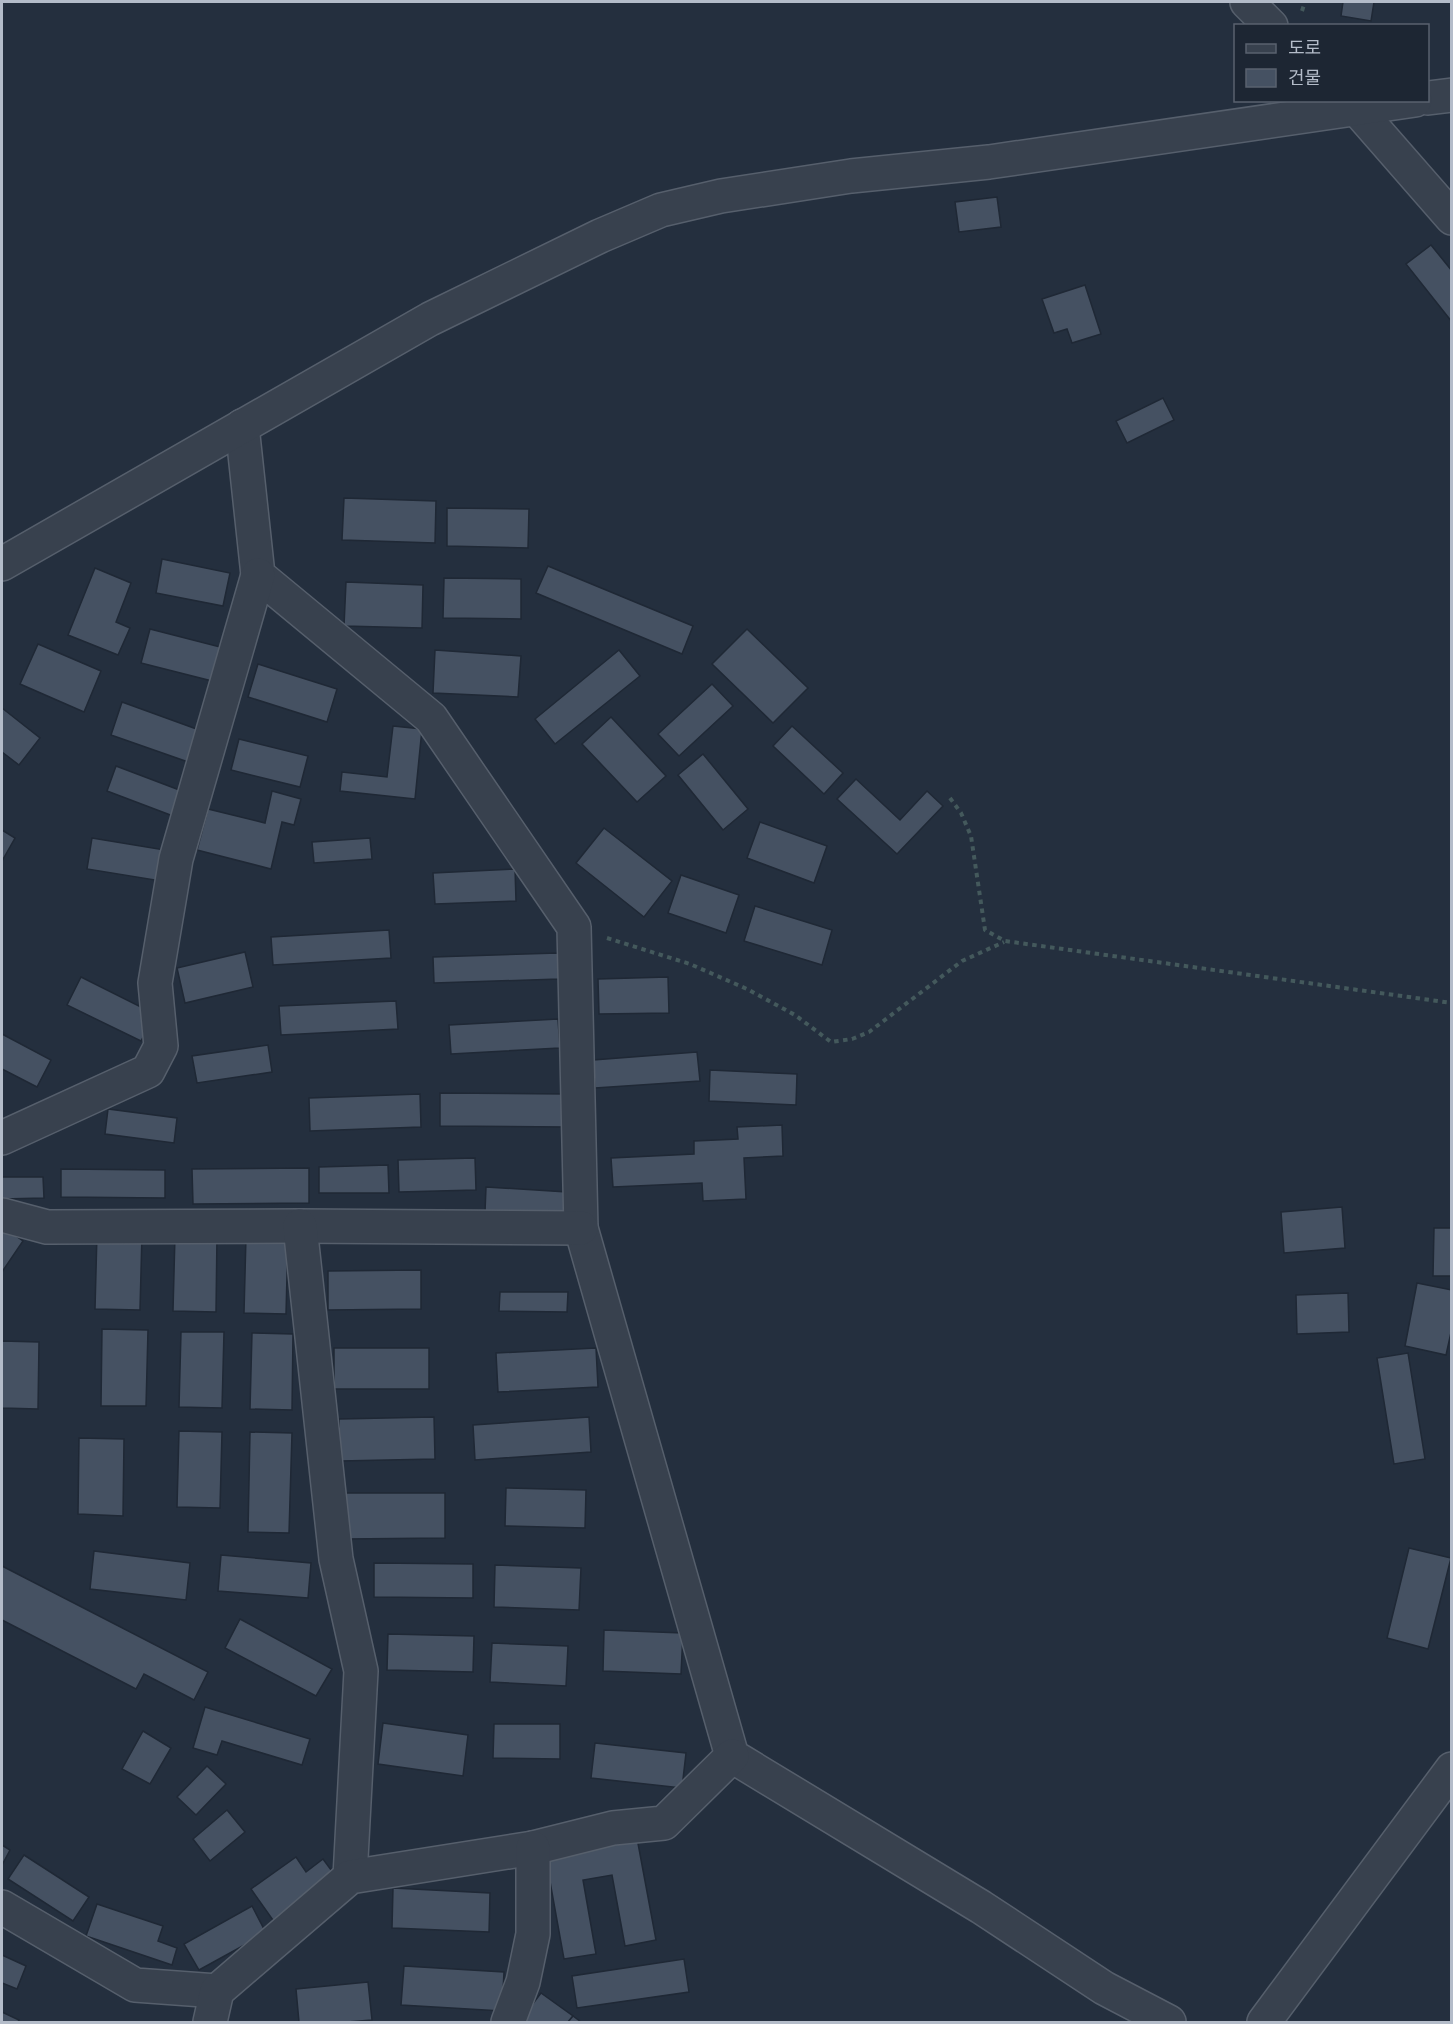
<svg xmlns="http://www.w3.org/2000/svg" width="1453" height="2024" font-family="'Fira Sans','Noto Sans KR',sans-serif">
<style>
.building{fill:#455162;stroke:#1f2835;stroke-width:1.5}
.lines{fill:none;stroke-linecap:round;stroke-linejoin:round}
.minor-casing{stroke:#565f6c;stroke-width:36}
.path{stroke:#44595c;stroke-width:4;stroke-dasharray:4.5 4.5;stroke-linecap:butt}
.minor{stroke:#38414e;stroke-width:33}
</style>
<rect width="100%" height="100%" fill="#242f3e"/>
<g class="building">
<polygon points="1343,2 1374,2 1371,21 1341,16"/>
<polygon points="997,197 1001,227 959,232 955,202"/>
<polygon points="1431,245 1452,271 1452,322 1406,264"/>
<polygon points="1085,285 1101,334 1072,343 1067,329 1054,333 1042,299"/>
<polygon points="1163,398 1174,420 1127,443 1116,421"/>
<polygon points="344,498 436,501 435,543 342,540"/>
<polygon points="447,508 529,509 528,548 447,546"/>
<polygon points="162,559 230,573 223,606 156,593"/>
<polygon points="548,566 693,626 682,654 536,593"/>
<polygon points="95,568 131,583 116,622 130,628 118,655 68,635"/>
<polygon points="444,578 521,579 521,619 443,618"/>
<polygon points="346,582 423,585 422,628 344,626"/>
<polygon points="150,629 228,649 220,683 141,663"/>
<polygon points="747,629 808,688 773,723 712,664"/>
<polygon points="38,644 101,671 84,712 20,684"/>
<polygon points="435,650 521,656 518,697 433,693"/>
<polygon points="619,650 640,676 555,744 535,719"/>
<polygon points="258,664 337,689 327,722 248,697"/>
<polygon points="712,684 733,706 679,756 658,734"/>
<polygon points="122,702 202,731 191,763 111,735"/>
<polygon points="2,708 40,738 19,765 2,752"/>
<polygon points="611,717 666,776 637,802 582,744"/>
<polygon points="393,726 422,729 415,799 340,791 342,772 387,777"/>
<polygon points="792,726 843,773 824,794 773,746"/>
<polygon points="239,739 308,756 300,787 231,770"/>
<polygon points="703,754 748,809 723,830 678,775"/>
<polygon points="116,766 182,791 173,816 107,791"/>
<polygon points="856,779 900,820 927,791 943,806 897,854 837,799"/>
<polygon points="272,791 301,799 294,825 282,822 271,869 197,850 208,809 265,823"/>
<polygon points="760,822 827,846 814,883 747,858"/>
<polygon points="604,828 672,881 644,917 576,863"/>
<polygon points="2,830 15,838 2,861"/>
<polygon points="92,838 171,851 167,882 87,869"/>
<polygon points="370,838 372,859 314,863 312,842"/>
<polygon points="515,869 516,901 435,904 433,873"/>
<polygon points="681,875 739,895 726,933 668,913"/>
<polygon points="755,906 832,930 822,965 744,941"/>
<polygon points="389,930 391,958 273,965 271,937"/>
<polygon points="245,952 253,987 185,1003 177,968"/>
<polygon points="558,953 559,979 434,983 433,957"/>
<polygon points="81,977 155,1014 141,1041 67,1005"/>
<polygon points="668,977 669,1013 599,1014 598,979"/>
<polygon points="396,1001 398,1029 281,1035 279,1006"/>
<polygon points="558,1019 560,1048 451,1054 449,1025"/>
<polygon points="2,1034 51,1060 37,1087 2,1069"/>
<polygon points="268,1045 272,1072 197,1083 192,1056"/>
<polygon points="697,1052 700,1081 595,1088 593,1060"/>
<polygon points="710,1070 797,1074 796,1105 709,1101"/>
<polygon points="440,1093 566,1094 566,1127 440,1126"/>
<polygon points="420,1094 421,1127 310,1131 309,1098"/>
<polygon points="108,1109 177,1118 174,1143 105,1134"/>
<polygon points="782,1125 783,1156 744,1158 746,1199 703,1201 702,1183 613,1187 611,1158 694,1154 694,1141 738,1139 737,1127"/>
<polygon points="475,1158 476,1190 399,1192 398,1160"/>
<polygon points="388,1165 389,1193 319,1193 319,1167"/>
<polygon points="309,1168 309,1203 193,1204 192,1169"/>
<polygon points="61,1169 165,1170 165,1198 61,1197"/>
<polygon points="2,1177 43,1177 44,1198 2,1199"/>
<polygon points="486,1187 567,1192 566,1217 485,1212"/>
<polygon points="1342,1207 1345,1248 1284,1253 1281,1212"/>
<polygon points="2,1226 23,1241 2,1272"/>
<polygon points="1434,1228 1452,1228 1452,1276 1433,1276"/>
<polygon points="97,1233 142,1234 140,1310 95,1309"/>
<polygon points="175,1235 217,1235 216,1312 173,1311"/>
<polygon points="246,1236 288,1237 286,1314 244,1313"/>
<polygon points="421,1270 421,1309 328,1310 328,1271"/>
<polygon points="1417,1283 1452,1290 1452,1328 1446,1355 1405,1346"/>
<polygon points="500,1292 568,1292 567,1312 499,1311"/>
<polygon points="1348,1293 1349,1332 1297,1334 1296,1295"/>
<polygon points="102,1329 148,1330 146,1406 101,1406"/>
<polygon points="181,1332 224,1332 222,1408 179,1407"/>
<polygon points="252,1333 293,1334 292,1410 250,1409"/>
<polygon points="2,1341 39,1342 38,1409 2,1408"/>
<rect x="334" y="1348" width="95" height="41"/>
<polygon points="596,1348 598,1387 498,1392 496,1353"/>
<polygon points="1408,1353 1425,1459 1394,1464 1377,1358"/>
<polygon points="434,1417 435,1459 340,1461 339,1419"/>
<polygon points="589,1417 591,1452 475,1460 473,1425"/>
<polygon points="179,1431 222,1432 220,1508 177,1507"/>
<polygon points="250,1432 292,1433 289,1533 248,1532"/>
<polygon points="79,1438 124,1439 123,1516 78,1514"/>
<polygon points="506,1488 586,1490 585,1528 505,1526"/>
<polygon points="344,1493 445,1493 445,1538 344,1539"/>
<polygon points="1409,1548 1451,1558 1428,1649 1387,1638"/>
<polygon points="94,1551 190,1563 186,1600 90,1589"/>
<polygon points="221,1555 311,1563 308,1598 218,1591"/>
<polygon points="374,1563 473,1564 473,1598 374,1597"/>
<polygon points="495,1565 581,1568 579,1610 494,1607"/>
<polygon points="2,1566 208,1672 194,1700 144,1674 136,1689 2,1620"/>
<polygon points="240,1619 332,1669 316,1696 225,1648"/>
<polygon points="604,1630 683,1633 681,1674 603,1671"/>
<polygon points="388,1634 474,1636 473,1672 387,1670"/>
<polygon points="492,1643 568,1646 566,1686 490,1682"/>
<polygon points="205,1707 310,1739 302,1765 222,1741 217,1755 193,1748"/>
<polygon points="383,1723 468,1735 463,1776 378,1764"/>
<polygon points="494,1724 560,1724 560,1759 493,1758"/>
<polygon points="143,1731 171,1748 150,1784 122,1769"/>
<polygon points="595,1743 686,1753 682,1788 591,1778"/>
<polygon points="207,1766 226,1784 196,1815 177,1797"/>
<polygon points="227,1810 245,1832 210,1861 193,1839"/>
<polygon points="637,1838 656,1940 625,1946 612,1875 583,1880 596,1954 564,1959 545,1854"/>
<polygon points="2,1845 10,1850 2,1865"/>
<polygon points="24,1855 89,1897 73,1921 8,1879"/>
<polygon points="296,1857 306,1872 323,1859 337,1878 275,1923 251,1889"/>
<polygon points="393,1888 490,1893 489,1932 392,1928"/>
<polygon points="97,1904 163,1926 158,1941 177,1948 172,1965 86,1936"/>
<polygon points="252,1906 266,1933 199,1970 184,1944"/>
<polygon points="2,1955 26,1966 17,1989 2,1983"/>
<polygon points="684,1959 689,1992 577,2008 572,1976"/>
<polygon points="404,1966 504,1972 502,2011 401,2005"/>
<polygon points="368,1982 372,2020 347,2022 299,2022 296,1989"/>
<polygon points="541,1993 573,2016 568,2022 519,2022"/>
<polygon points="2,2012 19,2020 18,2022 2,2022"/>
<polygon points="573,2016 581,2022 568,2022"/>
</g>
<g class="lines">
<defs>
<g id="minor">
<polyline points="1247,2 1271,26"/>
<polyline points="1428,98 1452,95"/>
<polyline points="1349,100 1452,218"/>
<polyline points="242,426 258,575 431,718 574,927 581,1228 732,1756 981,1907 1104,1988 1169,2022"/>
<polyline points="2,564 430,319 600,236 661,210 721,196 851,176 989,162 1415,100"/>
<polyline points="2,1138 148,1071 161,1046 155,983 176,859 258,575"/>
<polyline points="2,1215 47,1227 300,1226 581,1228"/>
<polyline points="300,1226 336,1559 361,1671 350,1877"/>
<polyline points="2,1907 135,1985 217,1991"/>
<polyline points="210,2022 217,1991 350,1877 533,1848 613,1828 664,1823 732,1756"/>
<polyline points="508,2022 523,1982 533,1934 533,1848"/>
<polyline points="1264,2022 1452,1769"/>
</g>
</defs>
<use href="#minor" class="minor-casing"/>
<g class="path">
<polyline points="1302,11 1305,2"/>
<polyline points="950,798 961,813 971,836 985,930 1005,941 1452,1003"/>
<polyline points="607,938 690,964 747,989 795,1015 831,1042 852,1039 869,1032 962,961 1004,942"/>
</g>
<use href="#minor" class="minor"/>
</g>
<rect width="1453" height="2024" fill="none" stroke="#b4bcc9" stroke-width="6"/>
<rect x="1234" y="24" width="195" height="78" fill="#1d2633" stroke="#59626f" stroke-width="1.5"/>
<rect x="1246" y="44" width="30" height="9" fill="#38414e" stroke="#59626f" stroke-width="1.5"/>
<text x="1288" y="54" font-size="18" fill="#b4bcc9">도로</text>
<rect x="1246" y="69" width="30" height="18" fill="#455162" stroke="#59626f" stroke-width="1.5"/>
<text x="1288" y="84" font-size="18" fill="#b4bcc9">건물</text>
</svg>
